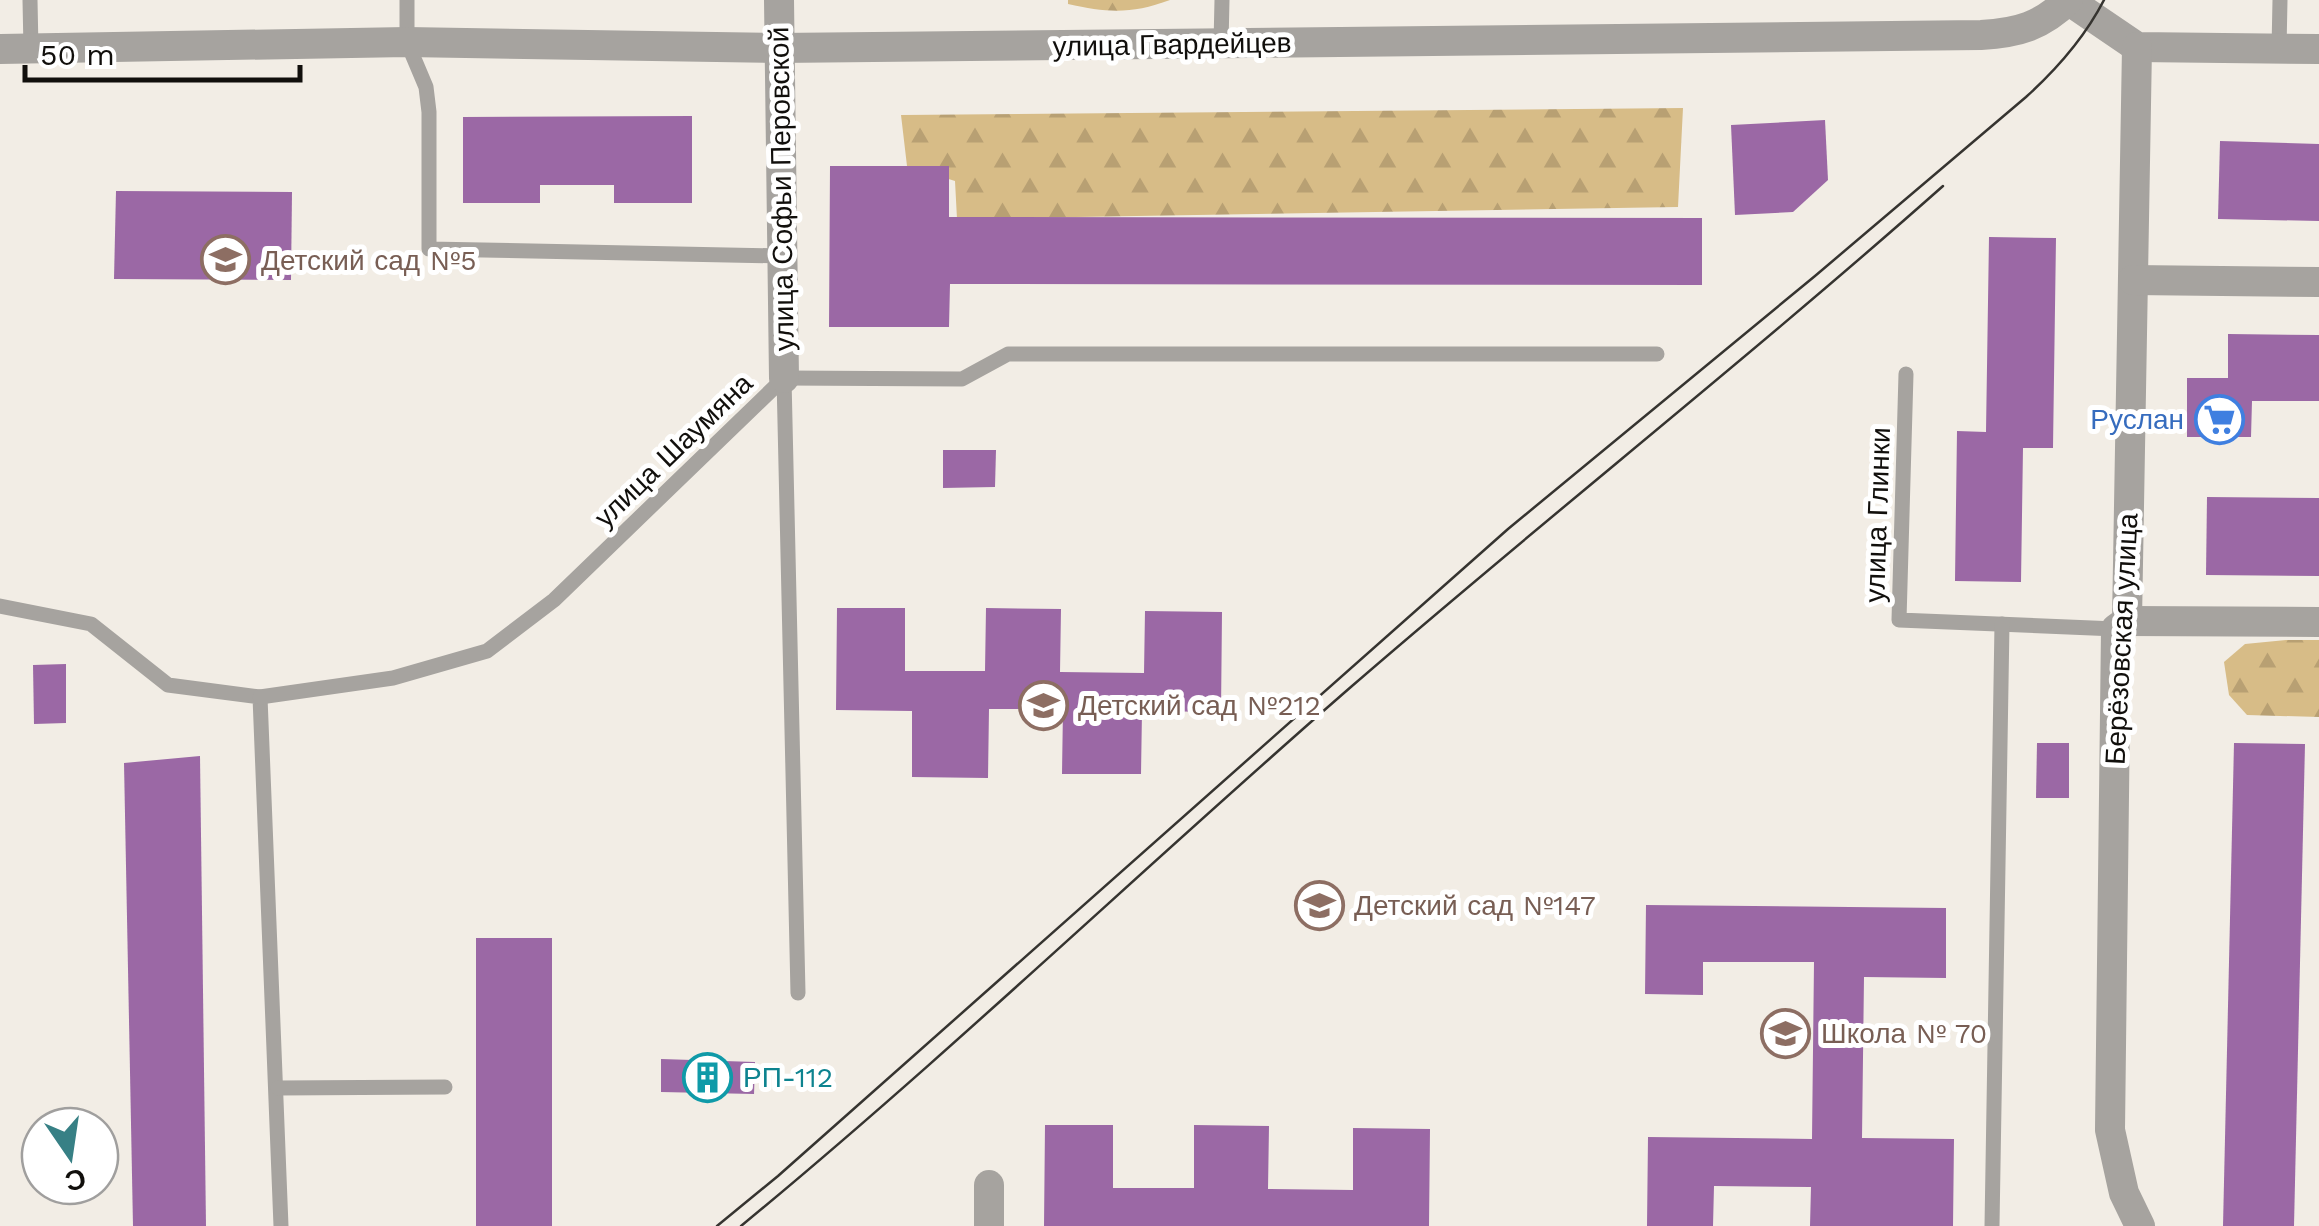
<svg xmlns="http://www.w3.org/2000/svg" width="2319" height="1226" font-family="'Work Sans',sans-serif">
<style>
.forest{fill:url(#forest-firs)}
.building{fill:#9b68a5}
.lines{fill:none;stroke-linecap:round;stroke-linejoin:round}
.service{stroke:#a6a39f;stroke-width:15}
.minor{stroke:#a6a39f;stroke-width:30}
.tram{stroke:#363430;stroke-width:2.5}
.labels{text-anchor:middle;stroke-width:10;stroke-linejoin:round;paint-order:stroke}
.street-label{font-size:28px;fill:#110f0c;stroke:#fff}
.education-label{font-size:28px;fill:#785e54;stroke:#fff;text-anchor:start}
.shop-label{font-size:28px;fill:#366cbe;stroke:#fff;text-anchor:end}
.culture-label{font-size:28px;fill:#0d838f;stroke:#fff;text-anchor:start}
</style>
<defs>
<pattern id="forest-firs" width="22" height="20" patternUnits="userSpaceOnUse" patternTransform="scale(2.5)"><rect width="22" height="20" fill="#d7bc87"/><path d="M5 1l3.5 6h-7zM16 11l3.5 6h-7z" fill="#b8a073"/></pattern>
</defs>
<rect width="100%" height="100%" fill="#f2ede5"/>
<g class="forest">
<path d="M1068,0H1170C1132,14 1108,13 1068,4Z"/>
<polygon points="1683,108 1678,207 957,219 955,181 907,166 901,115"/>
<polygon points="2286,640 2319,640 2319,717 2247,715 2229,695 2224,662 2245,644"/>
</g>
<g class="building">
<polygon points="692,116 692,203 614,203 614,185 540,185 540,203 463,203 463,117"/>
<polygon points="1825,120 1828,180 1793,212 1735,215 1731,125"/>
<polygon points="2220,141 2319,144 2319,221 2218,219"/>
<polygon points="830,166 949,166 949,217 1702,218 1702,285 950,284 949,327 829,327"/>
<polygon points="116,191 292,192 291,280 114,279"/>
<polygon points="1989,237 2056,238 2053,448 2023,448 2021,582 1955,581 1957,431 1986,432"/>
<polygon points="2228,334 2319,335 2319,401 2252,401 2251,437 2187,437 2187,378 2228,378"/>
<polygon points="943,450 996,450 995,487 943,488"/>
<polygon points="2207,497 2319,498 2319,576 2206,575"/>
<polygon points="837,608 905,608 905,671 985,671 986,608 1061,609 1060,672 1144,673 1145,611 1222,612 1221,712 1142,711 1141,774 1062,774 1063,709 989,709 988,778 912,777 912,711 836,710"/>
<polygon points="66,664 66,723 34,724 33,665"/>
<polygon points="2037,743 2069,743 2069,798 2036,798"/>
<polygon points="2234,743 2305,744 2294,1226 2223,1226"/>
<polygon points="200,756 206,1226 133,1226 124,763"/>
<polygon points="1646,905 1946,908 1946,978 1864,977 1862,1138 1954,1139 1953,1226 1810,1226 1811,1187 1714,1186 1713,1226 1647,1226 1648,1137 1812,1139 1814,962 1703,962 1703,995 1645,994"/>
<rect x="476" y="938" width="76" height="288"/>
<polygon points="661,1059 755,1062 754,1094 661,1092"/>
<polygon points="1045,1125 1113,1125 1113,1188 1194,1188 1194,1125 1269,1126 1268,1189 1353,1190 1353,1128 1430,1129 1429,1226 1044,1226"/>
</g>
<g class="lines">
<g class="service">
<polyline points="30,0 31,49"/>
<polyline points="407,0 407,42 426,87 429,112 429,249 782,256"/>
<polyline points="1221,44 1222,0"/>
<polyline points="2279,49 2280,0"/>
<polyline points="1906,374 1899,620 2116,629"/>
<polyline points="784,378 962,379 1008,354 1657,354"/>
<polyline points="0,606 91,624 168,685 260,697 281,1226"/>
<polyline points="260,697 393,678 487,651 554,600 784,378 798,993"/>
<polyline points="278,1088 445,1087"/>
<polyline points="1992,1226 2002,624"/>
</g>
<g class="minor">
<polyline points="779,0 784,378"/>
<polyline points="2068,0 2137,47 2319,49"/>
<polyline points="2137,47 2127,621 2116,629 2110,1130 2124,1193 2140,1226"/>
<path d="M0,49L407,42L778,48L1981,35C2018,33 2042,26 2068,0"/>
<polyline points="2133,280 2319,282"/>
<polyline points="2127,621 2319,622"/>
<polyline points="989,1185 989,1226"/>
</g>
<g class="tram">
<path d="M717,1226L778,1176L1508,529L1815,276L2026,97C2057,69 2085,37 2104,0"/>
<path d="M741,1226C951,1053 1147,864 1352,686C1547,517 1750,357 1943,186"/>
</g>
</g>
<defs>
<symbol id="school-ring" viewBox="-11 -11 22 22"><circle r="9.5" fill="#fff" stroke="#8d6e63" stroke-width="1.5"/><path d="M0-5L7-2L0 1L-7-2ZM-4 1L0 2.5L4 1V4Q0 6-4 4Z" fill="#8d6e63"/></symbol>
<symbol id="supermarket-ring" viewBox="-11 -11 22 22"><circle r="9.5" fill="#fff" stroke="#3f7fe0" stroke-width="1.5"/><path d="M-6-5.5h2.5l.6 2H6L4.5 2H-2.5L-4.4-4H-6ZM-1.5 3.2a1.3 1.3 0 1 0 .1 0ZM3 3.2a1.3 1.3 0 1 0 .1 0Z" fill="#3f7fe0"/></symbol>
<symbol id="building-ring" viewBox="-11 -11 22 22"><circle r="9.5" fill="#fff" stroke="#0f9aa8" stroke-width="1.5"/><path d="M-4-6H4V6H1V3H-1V6H-4ZM-2.5-4.3h1.7v1.8h-1.7ZM.8-4.3h1.7v1.8H.8ZM-2.5-1h1.7V.8h-1.7ZM.8-1h1.7V.8H.8Z" fill="#0f9aa8"/></symbol>
</defs>
<g fill-rule="evenodd">
<use href="#school-ring" x="198" y="232" width="55" height="55"/>
<use href="#supermarket-ring" x="2192" y="392" width="55" height="55"/>
<use href="#school-ring" x="1016" y="678" width="55" height="55"/>
<use href="#school-ring" x="1292" y="878" width="55" height="55"/>
<use href="#school-ring" x="1758" y="1006" width="55" height="55"/>
<use href="#building-ring" x="680" y="1050" width="55" height="55"/>
</g>
<g class="labels">
<g class="street-label">
<text transform="translate(1172 44) rotate(-1)" y="10">улица Гвардейцев</text>
<text transform="translate(781 189) rotate(-91)" y="10">улица Софьи Перовской</text>
<text transform="translate(673 450) rotate(-44)" y="10">улица Шаумяна</text>
<text transform="translate(1877 515) rotate(-88)" y="10">улица Глинки</text>
<text transform="translate(2121 639) rotate(-87)" y="10">Берёзовская улица</text>
</g>
<g class="education-label">
<text x="261" y="270">Детский сад №5</text>
<text x="1078" y="715">Детский сад №212</text>
<text x="1354" y="915">Детский сад №147</text>
<text x="1821" y="1043">Школа № 70</text>
</g>
<g class="shop-label">
<text x="2184" y="429">Руслан</text>
</g>
<g class="culture-label">
<text x="743" y="1087">РП-112</text>
</g>
</g>
<g transform="translate(70 1156) rotate(167)"><circle r="48" fill="#ffffff" stroke="#a09f9e" stroke-width="2.5"/>
<path d="M0-8L18 38L0 25L-18 38Z" fill="#378085"/>
<text y="-15" font-size="28" font-weight="bold" text-anchor="middle" fill="#110f0c">С</text>
</g>
<path d="M25 65v15h275v-15" fill="none" stroke="#110f0c" stroke-width="5"/>
<text x="40" y="65" font-size="30" fill="#110f0c" stroke="#ffffff" stroke-width="8" paint-order="stroke">50 m</text>
</svg>
